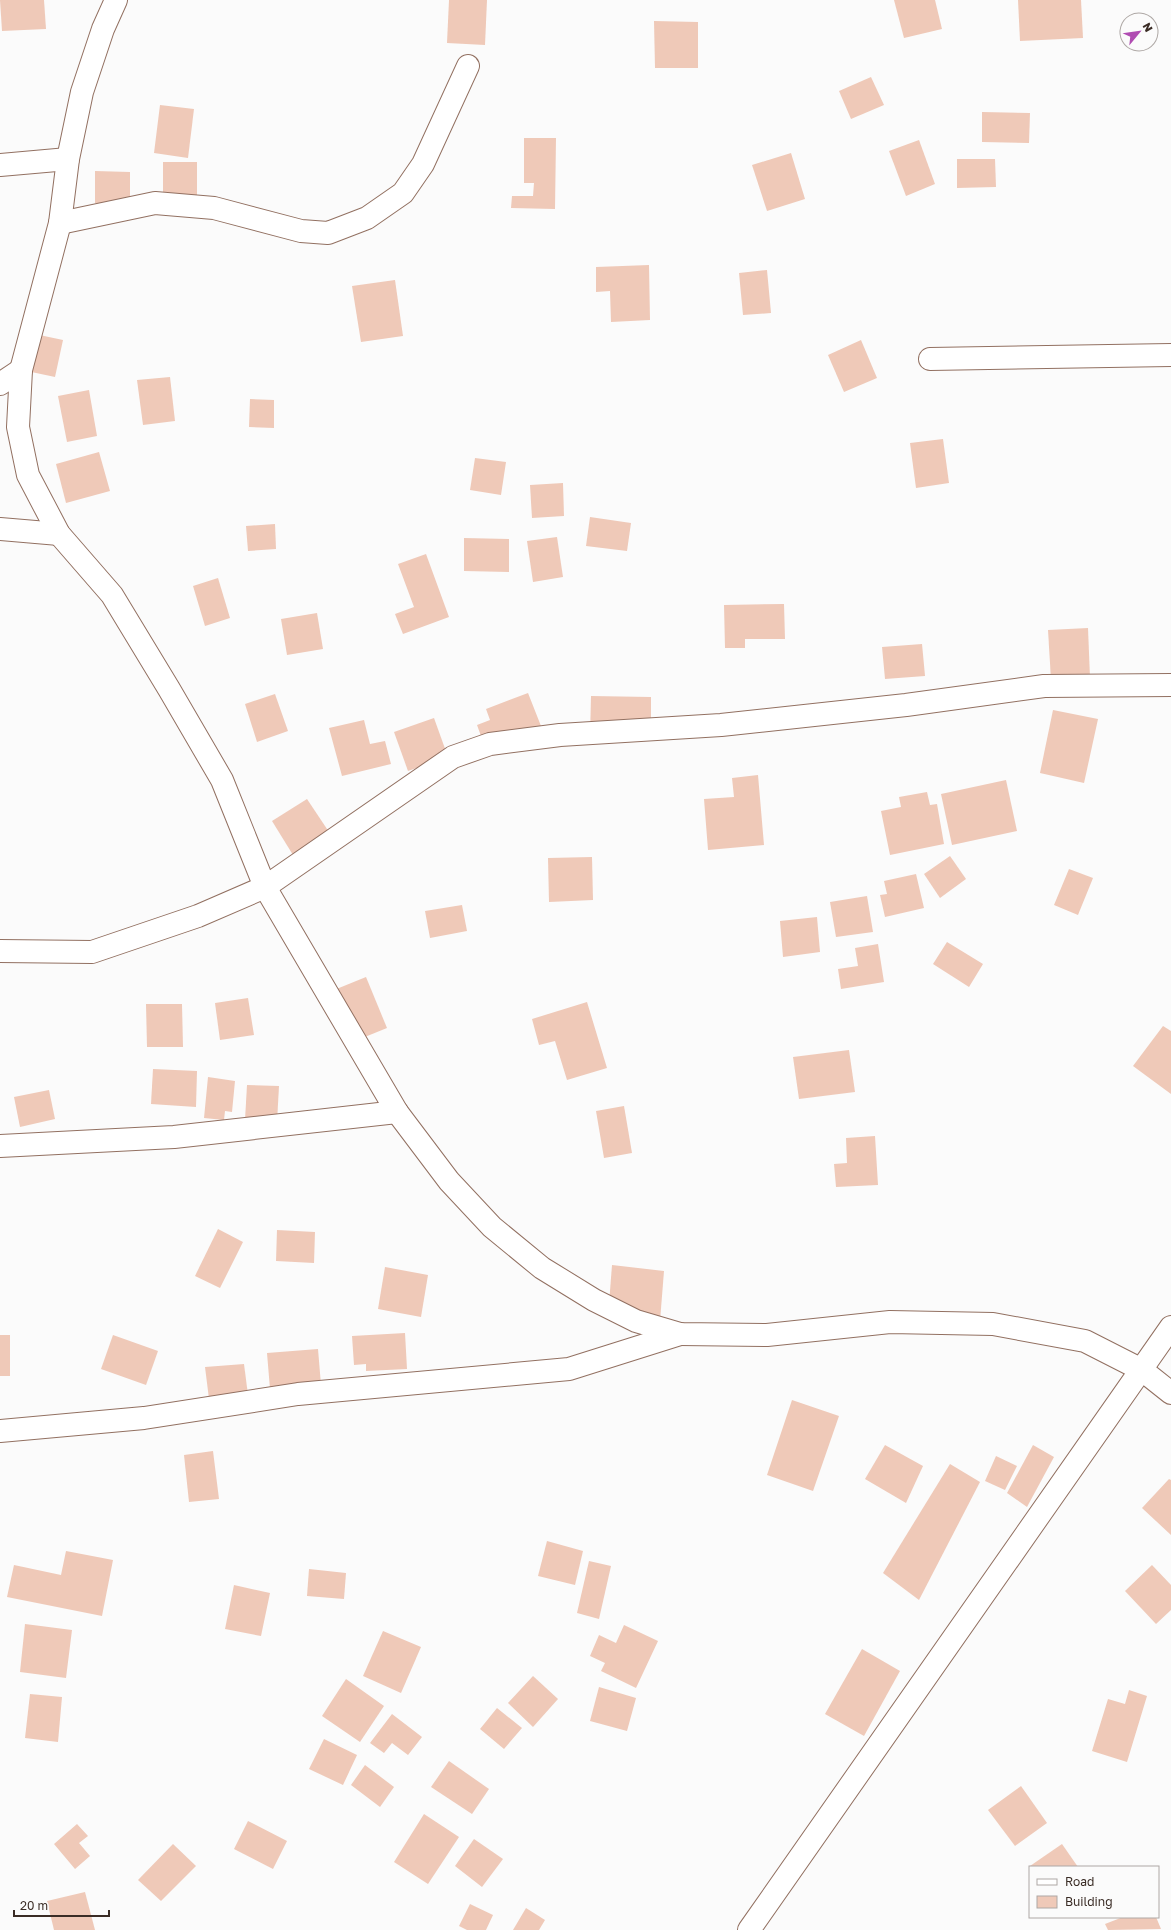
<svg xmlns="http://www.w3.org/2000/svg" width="1171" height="1930" font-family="'Golos Text',sans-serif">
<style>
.building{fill:#efc9b8}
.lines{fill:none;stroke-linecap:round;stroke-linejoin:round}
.street-casing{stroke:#927061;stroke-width:24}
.street{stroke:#fff;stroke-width:22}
</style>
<rect width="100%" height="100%" fill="#fbfbfb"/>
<g class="building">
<polygon points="0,0 44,0 46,29 2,31"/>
<polygon points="449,0 487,0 485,45 447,43"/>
<polygon points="894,0 935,0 942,29 904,38"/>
<polygon points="1018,0 1081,0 1083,38 1020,41"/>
<polygon points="654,21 698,22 698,68 655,68"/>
<polygon points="871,77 884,105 851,119 839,91"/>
<polygon points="160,105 194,109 188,158 154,153"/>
<polygon points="982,112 1030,113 1029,143 982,142"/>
<polygon points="524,138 556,138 555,209 511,208 512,196 533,196 534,183 524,183"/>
<polygon points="919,140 935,184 906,196 889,151"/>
<polygon points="791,153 805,199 767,211 752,165"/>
<polygon points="957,159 995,159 996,187 957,188"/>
<polygon points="163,162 197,162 197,197 163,196"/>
<polygon points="95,171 130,172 130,204 95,203"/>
<polygon points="649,265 650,320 611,322 610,291 596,292 596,267"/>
<polygon points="767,270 771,313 743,315 739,273"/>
<polygon points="395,280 403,336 361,342 352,286"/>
<polygon points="30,333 63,340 55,377 22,370"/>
<polygon points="861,340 877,378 844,392 828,355"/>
<polygon points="170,377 175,421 143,425 137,380"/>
<polygon points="89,390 97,436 67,442 58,396"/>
<polygon points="250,399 274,400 274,428 249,427"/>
<polygon points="943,439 949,483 916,488 910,443"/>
<polygon points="99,452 110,491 66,503 56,464"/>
<polygon points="475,458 506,462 501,495 470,490"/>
<polygon points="563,483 564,516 532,518 530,485"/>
<polygon points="590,517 631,523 627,551 586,546"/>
<polygon points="275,524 276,549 248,551 246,526"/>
<polygon points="557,537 563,577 533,582 527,541"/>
<polygon points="464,538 509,539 509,572 464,571"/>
<polygon points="426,554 449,617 403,634 395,614 414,607 398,564"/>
<polygon points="218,578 230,618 205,626 193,586"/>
<polygon points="784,604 785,639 745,639 745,648 725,648 724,605"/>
<polygon points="317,613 323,649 287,655 281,619"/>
<polygon points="1088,628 1090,678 1051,680 1048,630"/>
<polygon points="922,644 925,676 885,679 882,647"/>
<polygon points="528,693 541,726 485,747 477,725 490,720 486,709"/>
<polygon points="275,694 288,731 257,742 245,704"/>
<polygon points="591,696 651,697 651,738 590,737"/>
<polygon points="1053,710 1098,719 1084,783 1040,773"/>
<polygon points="434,718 448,757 408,771 394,732"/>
<polygon points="364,720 370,744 385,741 391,764 342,776 329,728"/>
<polygon points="758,775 764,845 708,850 704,799 734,797 732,778"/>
<polygon points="1006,780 1017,831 952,845 941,794"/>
<polygon points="927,792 930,805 937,804 944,844 890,855 881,811 901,807 899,797"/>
<polygon points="307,799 329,832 293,855 272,821"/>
<polygon points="950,856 966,879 940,898 924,874"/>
<polygon points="592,857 593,900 549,902 548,858"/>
<polygon points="1069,869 1093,878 1078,915 1054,905"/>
<polygon points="916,874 924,908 885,917 880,895 887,894 884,881"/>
<polygon points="867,896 873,932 836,937 830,902"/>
<polygon points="462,905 467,931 430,938 425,911"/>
<polygon points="817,917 820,952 783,957 780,921"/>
<polygon points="947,942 983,964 969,987 933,964"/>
<polygon points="878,944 884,982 841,989 838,969 858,966 855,948"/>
<polygon points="366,977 387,1028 355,1041 334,990"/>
<polygon points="248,998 254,1035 220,1040 215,1003"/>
<polygon points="587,1002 607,1068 567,1080 555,1041 539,1045 532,1019"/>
<polygon points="146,1004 182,1004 183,1047 147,1047"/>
<polygon points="1163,1026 1171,1031 1171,1094 1133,1066"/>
<polygon points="849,1050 855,1092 799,1099 793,1057"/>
<polygon points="153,1069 197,1071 196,1107 151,1104"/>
<polygon points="208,1077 235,1081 232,1112 225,1111 224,1120 204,1118"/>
<polygon points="247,1085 279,1086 277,1122 245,1120"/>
<polygon points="49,1090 55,1119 20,1127 14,1097"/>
<polygon points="624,1106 632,1153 604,1158 596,1111"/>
<polygon points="875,1136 878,1185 836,1187 834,1164 847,1163 846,1138"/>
<polygon points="218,1229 243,1242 220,1288 195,1276"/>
<polygon points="277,1230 315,1232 314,1263 276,1261"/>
<polygon points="612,1265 664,1271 660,1321 608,1317"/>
<polygon points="385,1267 428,1275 421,1317 378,1309"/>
<polygon points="405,1333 407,1369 366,1371 366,1364 354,1365 352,1336"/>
<rect x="0" y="1335" width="10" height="41"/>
<polygon points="113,1335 158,1351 146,1385 101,1369"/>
<polygon points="318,1349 321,1385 270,1389 267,1353"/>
<polygon points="244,1364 248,1395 209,1399 205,1367"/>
<polygon points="792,1400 839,1416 813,1491 767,1475"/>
<polygon points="885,1445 923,1466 906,1503 865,1479"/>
<polygon points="1033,1445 1054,1457 1027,1507 1007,1493"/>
<polygon points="213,1451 219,1499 189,1502 184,1455"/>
<polygon points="996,1456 1017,1466 1005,1490 985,1481"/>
<polygon points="950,1464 980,1482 919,1600 883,1573"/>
<polygon points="1169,1479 1171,1480 1171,1535 1142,1508"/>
<polygon points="547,1541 583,1551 575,1585 538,1576"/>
<polygon points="66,1551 113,1560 102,1616 7,1597 14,1565 61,1575"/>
<polygon points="589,1561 611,1566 599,1619 577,1613"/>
<polygon points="1152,1565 1171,1585 1171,1610 1156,1624 1125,1591"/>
<polygon points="309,1569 346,1573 344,1599 307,1596"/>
<polygon points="234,1585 270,1593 261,1636 225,1629"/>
<polygon points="25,1624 72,1630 66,1678 20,1672"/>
<polygon points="624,1625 658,1641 636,1688 601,1671 605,1663 590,1656 599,1635 616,1643"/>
<polygon points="383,1631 421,1647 401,1693 363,1676"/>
<polygon points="862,1649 900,1671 864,1736 825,1714"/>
<polygon points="533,1676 558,1699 533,1727 508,1703"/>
<polygon points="346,1679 384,1706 360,1742 322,1716"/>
<polygon points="599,1687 636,1698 627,1731 590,1721"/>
<polygon points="1129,1690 1147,1696 1127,1762 1092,1751 1108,1699 1125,1704"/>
<polygon points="30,1694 62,1697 58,1742 25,1738"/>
<polygon points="497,1708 522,1728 504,1749 480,1729"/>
<polygon points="392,1714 422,1737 408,1755 392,1743 384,1753 370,1743"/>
<polygon points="324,1739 357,1755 343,1785 309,1769"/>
<polygon points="449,1761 489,1789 472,1814 431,1787"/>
<polygon points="365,1765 394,1787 380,1807 351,1785"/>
<polygon points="1021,1786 1047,1823 1015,1846 988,1810"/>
<polygon points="424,1814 459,1837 428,1884 394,1862"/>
<polygon points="248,1821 287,1841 273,1869 234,1849"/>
<polygon points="77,1824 88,1836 79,1843 90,1856 75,1869 54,1844"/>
<polygon points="474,1839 503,1859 482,1887 455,1866"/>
<polygon points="173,1844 196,1866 161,1901 138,1880"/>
<polygon points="1062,1844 1078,1867 1031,1867 1030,1866"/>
<polygon points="85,1892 95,1930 54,1930 47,1901"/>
<polygon points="470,1904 493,1915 486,1930 467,1930 459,1926"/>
<polygon points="526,1908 545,1920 539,1930 513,1930"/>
<polygon points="1123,1917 1156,1917 1161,1929 1108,1930 1105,1924"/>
</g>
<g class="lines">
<defs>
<g id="street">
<polyline points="116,0 103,29 82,92 68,159 60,223 21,370 18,427 28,475 59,534 112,595 169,689 222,780 265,887 397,1112 449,1181 492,1227 542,1268 594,1300 636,1321 680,1334 767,1335 890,1322 993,1324 1085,1341 1142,1370 1171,1393"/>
<polyline points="0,165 68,159"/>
<polyline points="60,223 155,203 214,208 301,231 328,233 367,218 403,193 423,164 468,66"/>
<polyline points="930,359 1171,355"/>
<polyline points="0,384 21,370"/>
<polyline points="0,529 59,534"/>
<polyline points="0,951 92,952 198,916 265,887 453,757 490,744 560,735 721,725 906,705 1044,686 1171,685"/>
<polyline points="0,1146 174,1137 397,1112"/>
<polyline points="0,1431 144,1418 298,1394 569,1369 680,1334"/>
<polyline points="749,1930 1171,1327"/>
</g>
</defs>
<use href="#street" class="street-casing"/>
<use href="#street" class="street"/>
</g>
<rect x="1029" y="1866" width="130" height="52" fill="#fbfbfb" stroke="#aea8a5"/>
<rect x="1037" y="1879" width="20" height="6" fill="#ffffff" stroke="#aea8a5"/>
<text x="1065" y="1886" font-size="12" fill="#3a2c25">Road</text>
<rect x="1037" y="1896" width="20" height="12" fill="#efc9b8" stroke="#aea8a5"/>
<text x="1065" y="1906" font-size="12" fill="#3a2c25">Building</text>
<g transform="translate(1139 32) rotate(61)"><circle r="19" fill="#fbfbfb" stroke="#aea8a5"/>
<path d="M0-3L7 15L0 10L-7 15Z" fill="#b04cb2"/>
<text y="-6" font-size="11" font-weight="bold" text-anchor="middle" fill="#3a2c25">N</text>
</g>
<path d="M14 1910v6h95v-6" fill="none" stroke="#3a2c25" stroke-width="2"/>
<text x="20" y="1910" font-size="12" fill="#3a2c25" stroke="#fbfbfb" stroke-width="3" paint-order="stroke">20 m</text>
</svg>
